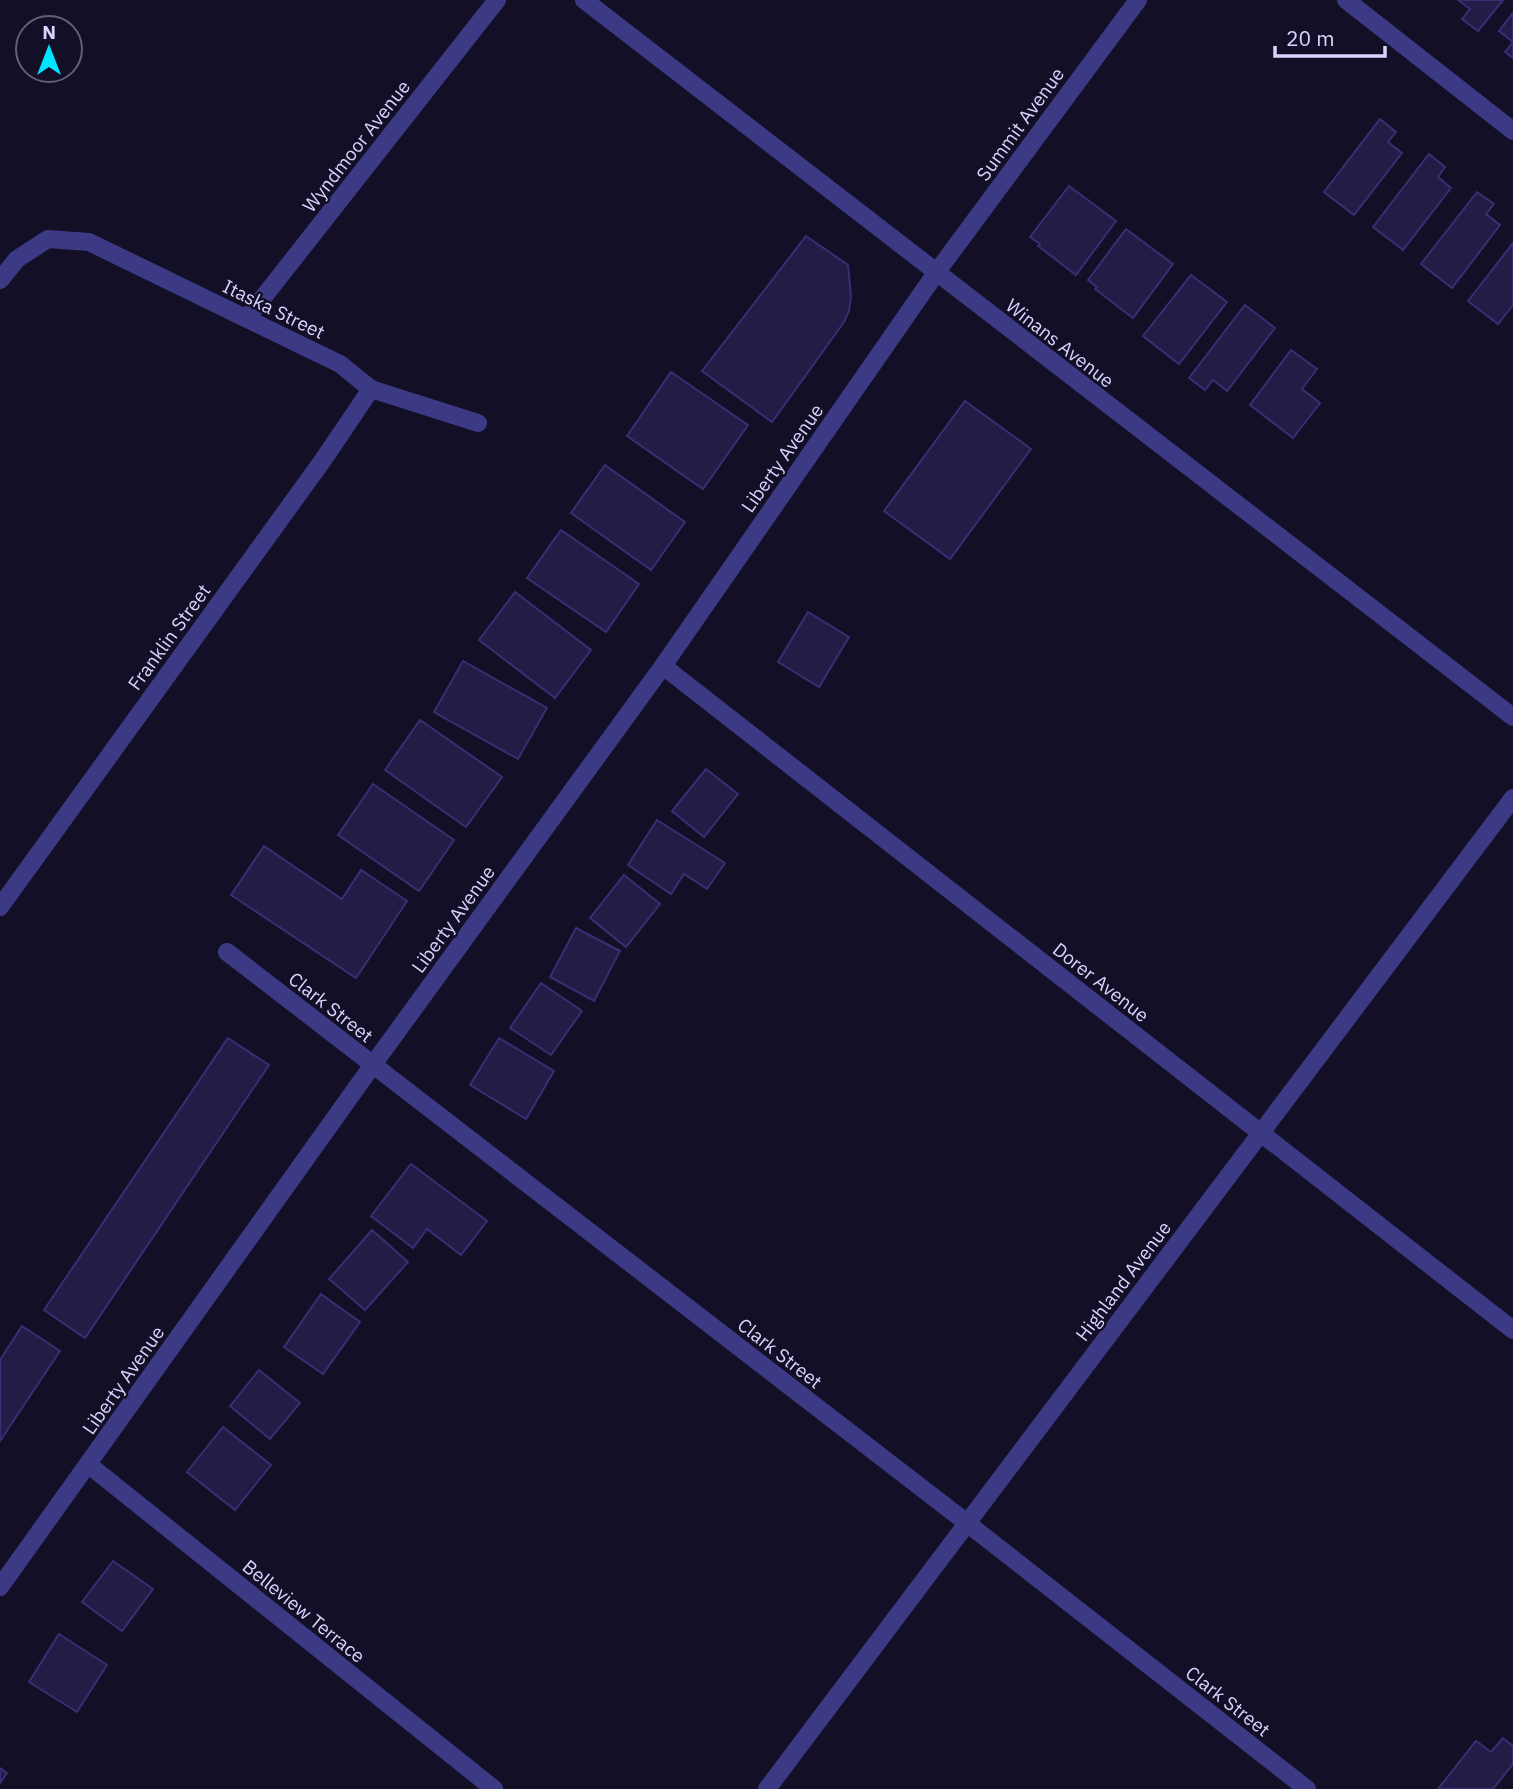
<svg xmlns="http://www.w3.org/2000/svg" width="1513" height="1789" font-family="'IBM Plex Sans',sans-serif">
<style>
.building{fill:#241b47;stroke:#3b2d73;stroke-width:2}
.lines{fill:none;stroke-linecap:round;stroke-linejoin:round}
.minor{stroke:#3d3a85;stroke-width:18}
.labels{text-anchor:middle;stroke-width:5;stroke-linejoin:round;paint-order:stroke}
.street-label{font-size:19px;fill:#d9d4ff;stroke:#130f26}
</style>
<rect width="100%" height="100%" fill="#130f26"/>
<g class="building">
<polygon points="1458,0 1503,0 1478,31 1462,19 1470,9"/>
<polygon points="1513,13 1513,58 1505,52 1513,42 1499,31"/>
<polygon points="1380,119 1396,132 1388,142 1402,153 1354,215 1324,192"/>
<polygon points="1429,154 1445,167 1438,177 1451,188 1403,250 1373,227"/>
<polygon points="1069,186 1116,221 1076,275 1038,246 1040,244 1030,237"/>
<polygon points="1477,192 1494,204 1486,214 1500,225 1452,288 1421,264"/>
<polygon points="1126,229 1173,264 1133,318 1095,289 1097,287 1088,280"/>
<polygon points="806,236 848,265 851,296 849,311 844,322 772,422 702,371"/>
<polygon points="1513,243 1513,305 1498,324 1468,301"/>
<polygon points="1191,275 1227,302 1179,364 1143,336"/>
<polygon points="1245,305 1275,328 1227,391 1213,380 1205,390 1189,378"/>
<polygon points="1291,350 1317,369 1302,389 1320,403 1293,438 1250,405"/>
<polygon points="671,372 748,425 703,489 627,436"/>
<polygon points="965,401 1031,449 950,559 884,511"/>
<polygon points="605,465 685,522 651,570 571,513"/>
<polygon points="561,530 639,584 606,632 527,578"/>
<polygon points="515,592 591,650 555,698 479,640"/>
<polygon points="808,612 849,637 819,687 778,662"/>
<polygon points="463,661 547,708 518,759 434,712"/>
<polygon points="420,720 502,777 466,827 385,770"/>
<polygon points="706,769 738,794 704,837 672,811"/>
<polygon points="373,784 454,840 419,891 338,835"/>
<polygon points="657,820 725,863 707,889 684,874 671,894 628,865"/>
<polygon points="264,846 342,899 361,870 407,901 356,978 231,895"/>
<polygon points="624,875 660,904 626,947 590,918"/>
<polygon points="576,928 620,951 594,1001 550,977"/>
<polygon points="541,983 582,1011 551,1055 510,1028"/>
<polygon points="228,1038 269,1065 85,1338 44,1310"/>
<polygon points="499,1038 554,1071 526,1119 470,1085"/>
<polygon points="411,1164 487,1221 461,1255 427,1229 413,1248 371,1216"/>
<polygon points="372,1230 408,1262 365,1310 329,1279"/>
<polygon points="321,1294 360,1322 323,1374 284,1347"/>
<polygon points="22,1326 60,1351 0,1441 0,1360"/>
<polygon points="259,1370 300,1403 270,1439 230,1406"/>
<polygon points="223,1427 271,1465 235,1510 187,1472"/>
<polygon points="113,1561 153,1589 122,1631 82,1602"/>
<polygon points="59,1634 107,1665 77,1712 29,1682"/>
<polygon points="1503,1738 1513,1746 1513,1764 1493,1789 1438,1789 1476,1741 1491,1752"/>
<polygon points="0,1768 7,1773 0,1783"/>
</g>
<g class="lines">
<g class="minor">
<polyline points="584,0 1513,717"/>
<polyline points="1346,0 1513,131"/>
<polyline points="0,280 17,259 48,239 89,242 340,364 371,389 478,423"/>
<polyline points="247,318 497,0"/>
<polyline points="663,666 1513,1330"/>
<polyline points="0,907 323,460 371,389"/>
<polyline points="227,952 967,1523 1307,1789"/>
<polyline points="89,1465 494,1789"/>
<polyline points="0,1587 372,1066 663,666 936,273 1138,0"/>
<polyline points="767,1789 1513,798"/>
</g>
</g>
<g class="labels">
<g class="street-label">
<text transform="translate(1020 124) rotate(-54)" y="7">Summit Avenue</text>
<text transform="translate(356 146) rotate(-52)" y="7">Wyndmoor Avenue</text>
<text transform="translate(274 309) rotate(26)" y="7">Itaska Street</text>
<text transform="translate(1060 343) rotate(38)" y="7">Winans Avenue</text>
<text transform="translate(782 458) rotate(-55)" y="7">Liberty Avenue</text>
<text transform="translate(169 637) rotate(-54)" y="7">Franklin Street</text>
<text transform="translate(453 919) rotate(-54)" y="7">Liberty Avenue</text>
<text transform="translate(1101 982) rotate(38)" y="7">Dorer Avenue</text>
<text transform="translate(331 1007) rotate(38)" y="7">Clark Street</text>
<text transform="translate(1123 1281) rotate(-53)" y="7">Highland Avenue</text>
<text transform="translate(780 1353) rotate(38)" y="7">Clark Street</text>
<text transform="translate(123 1380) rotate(-55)" y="7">Liberty Avenue</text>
<text transform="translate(304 1611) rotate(39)" y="7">Belleview Terrace</text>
<text transform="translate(1228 1701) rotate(38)" y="7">Clark Street</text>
</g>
</g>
<g transform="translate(49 49)"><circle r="33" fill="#130f26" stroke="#625e7d" stroke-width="2"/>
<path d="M0-5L12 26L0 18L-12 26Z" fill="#00e5ff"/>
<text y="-10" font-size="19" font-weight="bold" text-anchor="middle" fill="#d9d4ff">N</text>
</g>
<path d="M1275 46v10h110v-10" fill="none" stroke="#d9d4ff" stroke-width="3.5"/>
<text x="1286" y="46" font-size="21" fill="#d9d4ff" stroke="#130f26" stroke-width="5" paint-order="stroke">20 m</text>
</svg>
